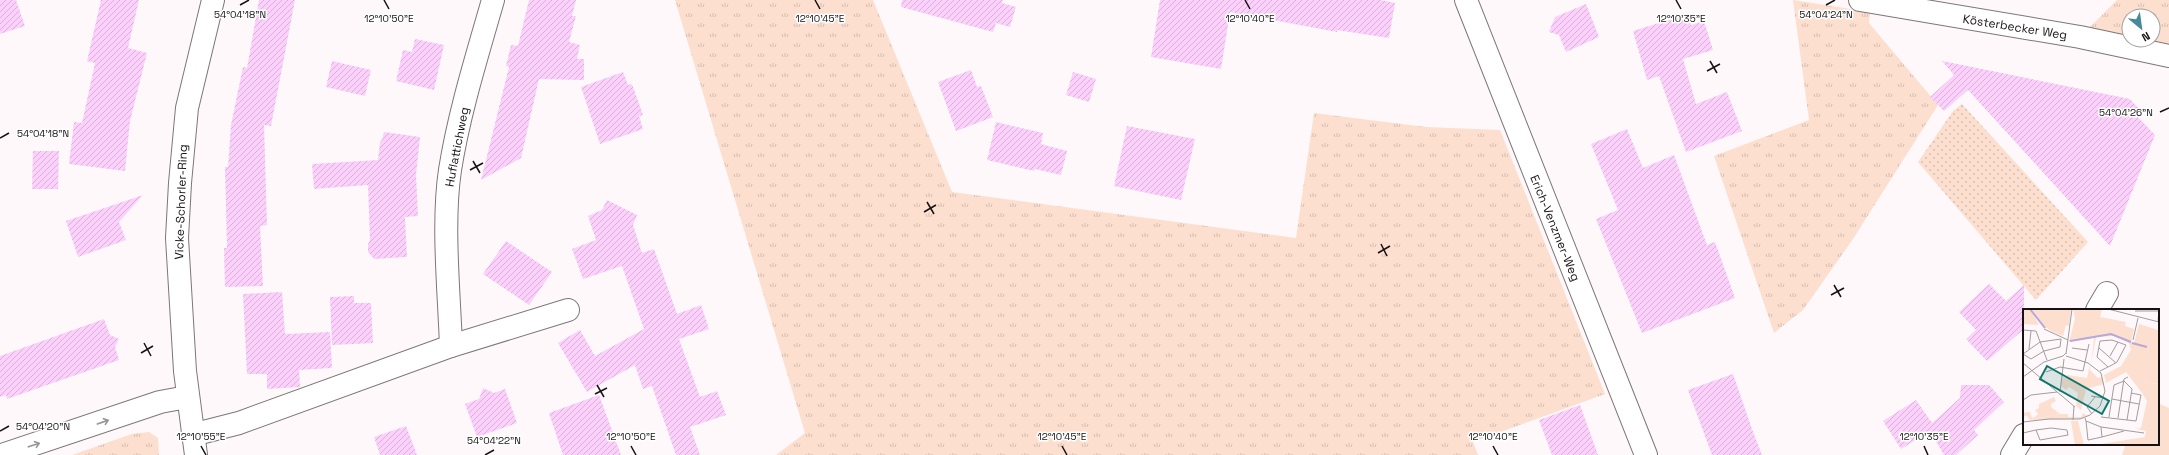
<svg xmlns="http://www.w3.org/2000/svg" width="2169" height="455" font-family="'Space Grotesk',sans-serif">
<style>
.grass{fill:url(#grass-tufts);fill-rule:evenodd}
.park{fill:url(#park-dots)}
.pitch{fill:#fcdfcf}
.building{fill:url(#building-hatch)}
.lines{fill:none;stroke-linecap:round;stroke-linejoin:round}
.minor-casing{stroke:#7e7578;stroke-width:24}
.minor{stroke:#fff;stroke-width:22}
.oneway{stroke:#969495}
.ticks{fill:none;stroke:#161213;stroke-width:1.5}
.labels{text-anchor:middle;stroke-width:3;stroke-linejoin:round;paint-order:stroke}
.street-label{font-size:12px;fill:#161213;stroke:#fff}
.inset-river{fill:none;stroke:#b6a8da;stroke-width:2}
.inset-road{fill:none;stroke:#a19c9e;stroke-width:1}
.view{fill:#0f766e;fill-opacity:0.15;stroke:#0f766e;stroke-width:2}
.inset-edge{fill:none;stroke:#161213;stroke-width:2}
.ticks-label{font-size:10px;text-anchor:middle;fill:#161213;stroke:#fff;stroke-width:3;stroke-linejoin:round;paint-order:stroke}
</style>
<defs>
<pattern id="grass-tufts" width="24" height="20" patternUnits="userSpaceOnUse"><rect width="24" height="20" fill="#fcdfcf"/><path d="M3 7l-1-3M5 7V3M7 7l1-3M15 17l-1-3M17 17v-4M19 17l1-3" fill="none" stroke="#d7beb1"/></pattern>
<pattern id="park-dots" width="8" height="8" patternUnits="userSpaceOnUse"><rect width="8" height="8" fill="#fcdfcf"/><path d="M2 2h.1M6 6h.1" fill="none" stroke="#d7beb1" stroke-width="1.8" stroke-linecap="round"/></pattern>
<pattern id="building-hatch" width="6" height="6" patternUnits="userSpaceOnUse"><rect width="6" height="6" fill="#fbd1fb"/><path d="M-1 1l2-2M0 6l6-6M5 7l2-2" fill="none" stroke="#d6b2d6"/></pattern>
</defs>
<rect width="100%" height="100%" fill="#fef8fa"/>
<g class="grass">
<polygon points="675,0 873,0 952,192 1296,238 1314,113 1426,127 1500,130 1605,394 1473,442 1478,455 776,455 805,433"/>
<polygon points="1793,0 1870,12 1869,23 1938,105 1853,239 1803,310 1774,333 1714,156 1809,120"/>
<path d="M2117,0H2169V56L2080,37ZM2129,16H2153V40H2129Z"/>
<polygon points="149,432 158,438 159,455 72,455 132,434"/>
</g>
<polygon class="park" points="1962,104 2088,242 2036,300 1918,162 1953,111"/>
<polygon class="pitch" points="2158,403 2169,408 2169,455 2122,455 2126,444 2158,444"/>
<g class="building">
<polygon points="0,0 16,0 25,26 0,34"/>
<polygon points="101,0 139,0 128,48 147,53 130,121 125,171 69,164 74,122 82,123 95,63 87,61"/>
<polygon points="259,0 295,0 271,126 264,125 267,225 260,226 263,286 225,287 224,248 227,248 225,167 228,167 231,125 243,67 247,68"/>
<polygon points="529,0 576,0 572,16 576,16 569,42 580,45 577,59 584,59 584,80 539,79 521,158 481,180 509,67 506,66 511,45 518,46"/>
<polygon points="902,0 1003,0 1002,3 1016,7 1010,27 996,23 993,32 901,7"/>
<polygon points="1160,0 1381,0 1395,3 1389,38 1337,30 1337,32 1230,12 1221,69 1151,57"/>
<polygon points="1586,4 1599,37 1566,52 1559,35 1549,32 1555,17"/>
<polygon points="1688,14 1691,25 1704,21 1713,50 1683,59 1696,104 1727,92 1742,131 1686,152 1659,76 1647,80 1633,31"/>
<polygon points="415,39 444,45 434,90 396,81 403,50 412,52"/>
<polygon points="332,61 371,70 365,96 326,87"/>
<polygon points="1942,61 2130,99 2143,113 2138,117 2155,135 2110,246 1968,90 1944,111 1930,97 1954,75"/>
<polygon points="971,70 977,87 981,86 993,117 956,131 938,82"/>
<polygon points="623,72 628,85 632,84 643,115 639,116 643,129 600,144 581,87"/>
<polygon points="1073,72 1096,79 1089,102 1066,95"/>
<polygon points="996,122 1043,133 1041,144 1067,151 1061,175 1035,169 1034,171 987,160"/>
<polygon points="1127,126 1195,139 1181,200 1114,186"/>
<polygon points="1627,129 1643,168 1674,155 1707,245 1715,242 1735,298 1642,333 1596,219 1618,210 1591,144"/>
<polygon points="384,132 420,137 416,175 418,216 405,217 407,257 374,259 368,252 368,244 370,240 368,185 314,189 312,164 378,160 380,142 382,140"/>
<polygon points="33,151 59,151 58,189 32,189"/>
<polygon points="143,195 119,222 126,240 78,257 66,221"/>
<polygon points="607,200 637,215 633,225 642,253 654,249 677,314 701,305 709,329 679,339 700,397 717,391 726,415 690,427 700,455 676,455 652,386 643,389 635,365 587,392 558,343 580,330 595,356 644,329 622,266 583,279 572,249 596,240 588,216 602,210"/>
<polygon points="506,241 552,272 529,305 483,274"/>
<polygon points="1989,284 2006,301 2024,285 2024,329 1987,361 1966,339 1976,330 1959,312"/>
<polygon points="282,292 285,334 330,332 332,368 299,370 300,387 267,389 267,374 247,374 243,294"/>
<polygon points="354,296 354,303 371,303 373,343 332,345 330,297"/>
<polygon points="104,319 110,335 119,339 115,347 119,360 7,399 6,395 0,397 0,356"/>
<polygon points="1733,374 1752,429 1762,455 1712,455 1688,390"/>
<polygon points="1961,385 1989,385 2004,402 1974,430 1978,435 1956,455 1944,455 1930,431 1901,449 1883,421 1916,400 1932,423 1960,398"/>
<polygon points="483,388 494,393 505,389 517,423 477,437 465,404 479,399"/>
<polygon points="599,395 621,455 563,455 549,413"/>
<polygon points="1580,405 1598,455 1552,455 1539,420"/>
<polygon points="406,426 417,455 380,455 374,437"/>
</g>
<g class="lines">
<defs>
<g id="minor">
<polyline points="1466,0 1646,455"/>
<polyline points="1860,0 2080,37 2169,56"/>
<polyline points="2097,310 2107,293"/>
<path d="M451,346C449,291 442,223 450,170C459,113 477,56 493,0"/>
<polyline points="192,435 239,423 451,346 568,310"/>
<polyline points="2,455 160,402 187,397"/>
<polyline points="196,455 185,371 177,238 180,183 187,108 213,0"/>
<polyline points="2012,455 2024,435"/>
</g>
</defs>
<use href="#minor" class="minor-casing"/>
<use href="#minor" class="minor"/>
</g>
<defs><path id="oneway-shaft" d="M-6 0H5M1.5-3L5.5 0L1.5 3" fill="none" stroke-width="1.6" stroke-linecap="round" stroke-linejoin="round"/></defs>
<g class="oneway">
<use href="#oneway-shaft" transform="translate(103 422) rotate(-19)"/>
<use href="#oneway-shaft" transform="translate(34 445) rotate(-18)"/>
</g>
<path class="ticks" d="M384,0L389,9M815,0L820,9M1245,0L1250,9M1676,0L1681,9M240,5L249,0M1826,5L1835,0M1710,61L1717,73M1707,71L1720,64M2160,112L2169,108M0,138L9,133M473,161L480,173M470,170L483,163M927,202L934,214M924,212L936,205M1381,244L1387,256M1378,253L1390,246M1834,285L1841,297M1831,295L1844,288M144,343L151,356M141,353L153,346M597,385L604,397M595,394L607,388M0,431L9,426M201,446L206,455M631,446L636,455M1062,446L1067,455M1493,446L1498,455M1924,446L1928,455M485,455L494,450"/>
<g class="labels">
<g class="street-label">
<text transform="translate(2015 27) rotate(9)" y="4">Kösterbecker Weg</text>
<text transform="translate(457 147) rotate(-79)" y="4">Huflattichweg</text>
<text transform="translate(181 202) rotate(-88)" y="4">Vicke-Schorler-Ring</text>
<text transform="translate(1555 228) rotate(68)" y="4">Erich-Venzmer-Weg</text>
</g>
</g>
<g transform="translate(2023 309)">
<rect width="136" height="136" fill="#fef8fa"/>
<path d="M88,25L125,39L119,73L136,75V136H72L122,128L123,122L113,120L118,119L124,92L119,84L103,63L83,74L81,66L98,57L108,41L106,34L91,27L73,28L68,55L71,29L45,33L47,29L58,30ZM67,55V61L75,69L79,68L81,75L63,80L58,101L53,97L55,84L46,78L43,81L38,77L39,68L44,69V66L64,69ZM6,103L8,111L37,105H45V108H58L60,104L65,107L57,110L7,111L4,106L0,108V104ZM48,112H55L61,136H52Z" fill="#fcdfcf"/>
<path d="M31,88L33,92L28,95V98L37,105L7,111L2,104L7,103L9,109L12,108L15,105L12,101L16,99V95ZM124,121L136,127V136H98L101,135L102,131L121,130Z" fill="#fcdfcf"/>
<path d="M0,0H7L16,16L0,15ZM8,0H48L46,17L43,16L40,27L30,23L20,17ZM50,0H79L77,8L103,13L102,17L111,20L108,33L88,25L58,30L47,29L52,10ZM116,15L135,21L136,19V75L118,73L125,39L111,34Z" fill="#fcdfcf"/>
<path class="inset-river" d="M7,0L22,19M47,32L88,25L108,33M109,34L124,38"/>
<path class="inset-road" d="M85,0L136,13M112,2H135M135,13L136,0M21,20L45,31M0,21L13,22L24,51M110,31L115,9M49,39L64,41M76,39L93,54M6,40L8,22M0,45L8,50L21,42L37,38L38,30L17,33L0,45M43,45L49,0M87,47L95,33M0,54L52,98M77,62L89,56L94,53L103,36L89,31L77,32L74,48L85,58M23,63L37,58L60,62L66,35M0,68L21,53L40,47L43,44M37,83L41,50M68,87L81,89M89,90L116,95M0,91L8,86L34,83M69,105L64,98L72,88M78,108L113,112L118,86L108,84M86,108L91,76L101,72L109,80L104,111M62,109L63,112L78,118L121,124M95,109L101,70L105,68M50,111L51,97M63,112L65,131L79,128L78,118M0,113L26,110H57L67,106L77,97L82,82L78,64L65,54L43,47M28,119L44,121L45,126L17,131L13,121ZM0,124L13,121M79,128L101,122"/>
<path class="view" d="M24,57L86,92L79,105L17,70Z"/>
<rect width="136" height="136" class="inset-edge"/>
</g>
<g class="ticks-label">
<text x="1826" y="18">54°04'24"N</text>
<text x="240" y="18">54°04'18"N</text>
<text x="389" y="22">12°10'50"E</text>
<text x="820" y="22">12°10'45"E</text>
<text x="1250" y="22">12°10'40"E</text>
<text x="1681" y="22">12°10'35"E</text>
<text x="2126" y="116">54°04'26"N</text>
<text x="43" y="137">54°04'18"N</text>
<text x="43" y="430">54°04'20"N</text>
<text x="201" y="440">12°10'55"E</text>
<text x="631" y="440">12°10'50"E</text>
<text x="1062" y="440">12°10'45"E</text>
<text x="1493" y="440">12°10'40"E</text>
<text x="1924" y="440">12°10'35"E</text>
<text x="494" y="444">54°04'22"N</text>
</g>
<g transform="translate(2141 28) rotate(151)"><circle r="19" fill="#ffffff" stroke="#a2a0a1"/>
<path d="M0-3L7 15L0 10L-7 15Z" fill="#468a98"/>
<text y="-6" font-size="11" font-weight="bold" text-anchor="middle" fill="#161213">N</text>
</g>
</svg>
